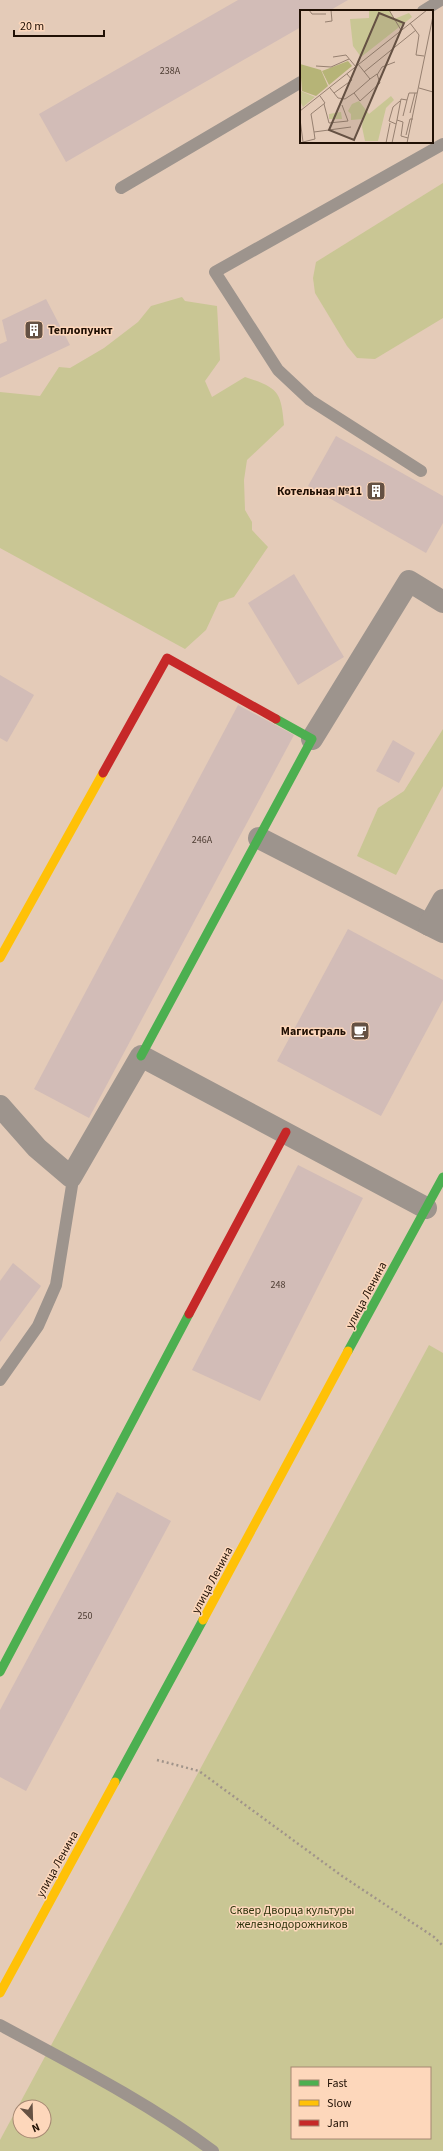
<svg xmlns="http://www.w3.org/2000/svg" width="443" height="2151" font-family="'Source Sans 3',sans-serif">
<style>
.green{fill:#c9c694;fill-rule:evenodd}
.building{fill:#d2bcb7}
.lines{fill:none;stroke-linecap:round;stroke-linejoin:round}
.path{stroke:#a0948a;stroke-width:2.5;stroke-dasharray:2 3;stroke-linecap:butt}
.lane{stroke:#9d948d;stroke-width:12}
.street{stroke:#9d948d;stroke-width:22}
.fast{stroke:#4caf50;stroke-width:9}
.slow{stroke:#ffc107;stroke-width:9}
.jam{stroke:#c62828;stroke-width:9}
.labels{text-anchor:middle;stroke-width:3;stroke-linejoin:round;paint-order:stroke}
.number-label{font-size:10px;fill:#4c3b31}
.poi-label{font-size:12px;font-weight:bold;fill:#201004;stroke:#fdd7bb;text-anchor:end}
.street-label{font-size:12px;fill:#201004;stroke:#fdd7bb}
.park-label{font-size:12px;fill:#30360e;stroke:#fdd7bb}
.inset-road{fill:none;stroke:#968070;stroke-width:1}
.view{fill:#655143;fill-opacity:0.15;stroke:#655143;stroke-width:2}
.inset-edge{fill:none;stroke:#201004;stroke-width:2}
</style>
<rect width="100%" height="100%" fill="#e4cbb8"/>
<g class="green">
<polygon points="443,183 443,318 375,359 357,358 347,346 315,293 313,278 316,262"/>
<path d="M182,297L185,301L217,306L220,360L205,381L212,397L245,377C278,388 281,391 284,425L247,460L244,480L245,510L252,522V530L268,547L234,597L219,602L206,630L185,649L0,548V392L40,396L59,367L70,368L104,348L138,322L151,306Z"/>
<polygon points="443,729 443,786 396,875 357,856 378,808 404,791"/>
<path d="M429,1345L443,1353V2151H0V2140ZM292,2068H430V2138H292ZM20,2107H44V2131H20Z"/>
</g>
<g class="building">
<polygon points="238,0 348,0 329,11 301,11 301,27 66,162 39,114"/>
<polygon points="46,299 70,345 0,378 0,344 7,341 2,320"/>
<polygon points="336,436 443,496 443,523 426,553 308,486"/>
<polygon points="294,574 344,657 298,685 248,603"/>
<polygon points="0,675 34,695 7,742 0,738"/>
<polygon points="238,705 294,735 89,1118 34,1089"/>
<polygon points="393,740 415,753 399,783 376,771"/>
<polygon points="348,929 443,980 443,1000 381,1116 277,1061"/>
<polygon points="298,1165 363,1198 260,1401 192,1370"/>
<polygon points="13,1263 41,1286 0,1342 0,1281"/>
<polygon points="117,1492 171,1521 26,1791 0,1777 0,1710"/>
</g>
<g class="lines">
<polyline class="path" points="157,1760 199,1771 342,1876 434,1937 443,1946"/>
<g class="lane">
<polyline points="423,11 441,0"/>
<polyline points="121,188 301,82"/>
<polyline points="421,471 310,400 278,370 215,272 443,144"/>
<polyline points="0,1380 38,1326 56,1285 74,1173"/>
<path d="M0,2025C72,2064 147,2102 213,2151"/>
</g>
<g class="street">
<polyline points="312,739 409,581 443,602"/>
<polyline points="259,838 429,925"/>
<polyline points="443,900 429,925 443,932"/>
<polyline points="0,1106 37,1148 71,1177 141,1056 426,1208"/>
</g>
<g class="fast">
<polyline points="141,1056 312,739 276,719"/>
<polyline points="348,1351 443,1177"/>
<polyline points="0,1672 189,1314"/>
<polyline points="115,1782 203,1620"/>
</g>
<g class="slow">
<polyline points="0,958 103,773"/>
<polyline points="203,1620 348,1351"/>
<polyline points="0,1993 115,1782"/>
</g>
<g class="jam">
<polyline points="103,773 167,658 276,719"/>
<polyline points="189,1314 286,1132"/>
</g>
</g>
<defs>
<symbol id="building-square" viewBox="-11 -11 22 22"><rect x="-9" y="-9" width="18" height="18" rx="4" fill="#655143" stroke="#fdd7bb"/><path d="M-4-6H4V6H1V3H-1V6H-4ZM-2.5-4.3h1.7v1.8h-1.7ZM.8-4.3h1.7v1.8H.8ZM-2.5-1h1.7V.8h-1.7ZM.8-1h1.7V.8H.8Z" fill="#fff"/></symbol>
<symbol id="cafe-square" viewBox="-11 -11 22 22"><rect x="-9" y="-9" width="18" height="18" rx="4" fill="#655143" stroke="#fdd7bb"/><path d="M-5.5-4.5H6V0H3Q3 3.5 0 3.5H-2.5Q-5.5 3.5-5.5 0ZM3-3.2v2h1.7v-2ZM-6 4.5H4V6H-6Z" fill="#fff"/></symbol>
</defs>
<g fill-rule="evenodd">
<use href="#building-square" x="23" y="319" width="22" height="22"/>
<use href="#building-square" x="365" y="480" width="22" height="22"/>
<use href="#cafe-square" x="349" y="1020" width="22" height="22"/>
</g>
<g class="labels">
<g class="number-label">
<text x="170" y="74">238А</text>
<text x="202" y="843">246А</text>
<text x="278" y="1288">248</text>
<text x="85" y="1619">250</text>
</g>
<g class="poi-label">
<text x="48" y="334" text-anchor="start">Теплопункт</text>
<text x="362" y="495">Котельная №11</text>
<text x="346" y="1035">Магистраль</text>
</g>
<g class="street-label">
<text transform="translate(366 1295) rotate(-62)" y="4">улица Ленина</text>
<text transform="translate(212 1580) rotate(-62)" y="4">улица Ленина</text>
<text transform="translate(57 1864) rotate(-61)" y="4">улица Ленина</text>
</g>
<g class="park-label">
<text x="292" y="1914">Сквер Дворца культуры<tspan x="292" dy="14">железнодорожников</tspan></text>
</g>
</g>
<g transform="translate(300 10)">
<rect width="133" height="133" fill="#e4cbb8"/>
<path d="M69,0H90L94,9L109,3L112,7L61,47L53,36L50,9L69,8ZM1,81L15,87L3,97L1,93ZM91,86L94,90L86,98L78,131H65L62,117L63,109L51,110V104L48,101L52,94L59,91L69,104ZM41,102L42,109H29V104Z" fill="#c9c694"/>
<path d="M48,51L52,56L29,75L22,61ZM0,54L21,60L28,76L16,86L2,81Z" fill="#b6b477"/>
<path class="inset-road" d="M9,0L12,4H26M89,0L101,20M25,12L32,11L31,0M110,13L119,25L116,45L124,46M33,47L46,45L56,57M58,54L70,69L77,64L80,73L60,91L54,83L70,69M16,56L31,57L49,49M64,62L116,20M77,65L82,57L95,52M30,78L34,83L52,70L47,64M119,78L133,82M34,83L38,88L45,89L54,83M24,94L29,113L48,111L42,95M0,101L127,0M110,103L115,83M103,106L107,90M0,109L3,132M96,114L89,111L93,97L100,91M14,122L11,104L25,93L20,86M106,125L110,109H113M108,128L101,126L103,112L97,110L101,89L107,90L109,83H117M3,132L15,129L14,122L51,117M86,133L90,113M92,133L97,110M107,133L133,6"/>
<path class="view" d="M79,3L104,13L54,130L29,120Z"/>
<rect width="133" height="133" class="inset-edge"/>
</g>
<rect x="291" y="2067" width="140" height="72" fill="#fdd7bb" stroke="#a58772"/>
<rect x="299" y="2080" width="20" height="6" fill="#4caf50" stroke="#a58772"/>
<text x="327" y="2087" font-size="12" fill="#201004">Fast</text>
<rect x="299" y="2100" width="20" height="6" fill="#ffc107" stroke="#a58772"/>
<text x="327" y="2107" font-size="12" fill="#201004">Slow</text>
<rect x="299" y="2120" width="20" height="6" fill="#c62828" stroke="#a58772"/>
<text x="327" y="2127" font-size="12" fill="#201004">Jam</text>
<g transform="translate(32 2119) rotate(157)"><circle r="19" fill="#fdd7bb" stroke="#a58772"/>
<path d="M0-3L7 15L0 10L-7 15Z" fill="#655143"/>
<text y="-6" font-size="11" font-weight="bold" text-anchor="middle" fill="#201004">N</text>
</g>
<path d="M14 30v6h90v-6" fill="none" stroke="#201004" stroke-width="2"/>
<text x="20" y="30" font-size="12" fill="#201004" stroke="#fdd7bb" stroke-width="3" paint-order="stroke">20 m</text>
</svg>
